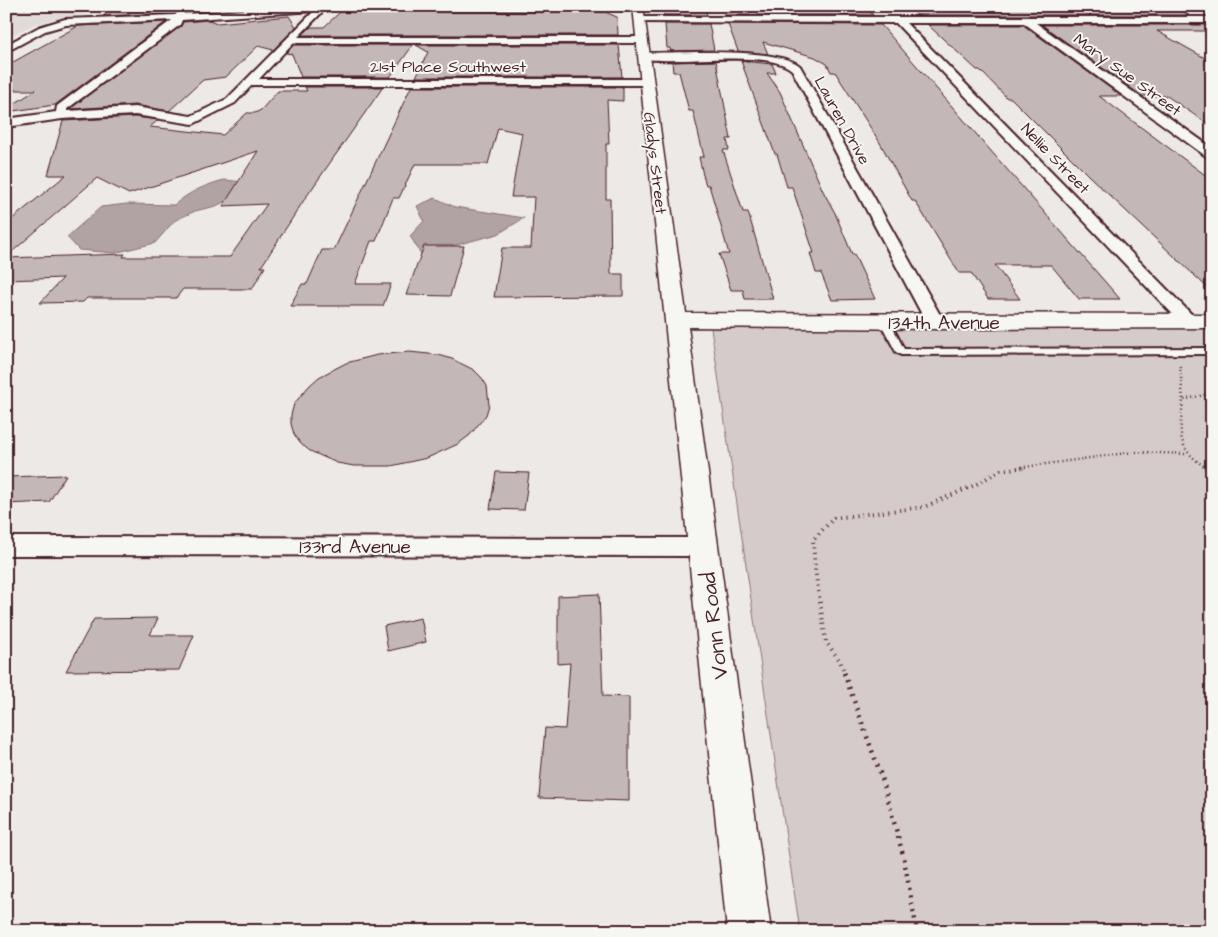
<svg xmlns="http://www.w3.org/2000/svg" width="1218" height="937" font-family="'Architects Daughter',sans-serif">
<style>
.built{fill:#e0dad8}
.green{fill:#d4cbca;stroke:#8f757a}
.water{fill:#b1a2a3;stroke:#886e73}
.building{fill:#c4b7b7;stroke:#4a1f2b}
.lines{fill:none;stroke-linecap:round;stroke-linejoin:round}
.service-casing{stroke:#4a1f2b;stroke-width:4}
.minor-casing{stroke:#4a1f2b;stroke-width:4}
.tertiary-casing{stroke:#4a1f2b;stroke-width:3}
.path-far2{stroke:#4a1f2b;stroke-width:2.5;stroke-dasharray:1 3;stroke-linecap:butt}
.path-far1{stroke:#4a1f2b;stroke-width:4;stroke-dasharray:1 4.5;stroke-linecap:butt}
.path{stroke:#4a1f2b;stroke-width:4.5;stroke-dasharray:2 5.5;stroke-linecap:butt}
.service{fill:#f6f6f2;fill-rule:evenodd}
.minor{fill:#f6f6f2;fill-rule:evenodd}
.tertiary{fill:#f6f6f2;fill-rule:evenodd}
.labels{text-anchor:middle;stroke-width:4;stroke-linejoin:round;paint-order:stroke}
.far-street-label{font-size:16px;fill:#4a1f2b;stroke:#f6f6f2}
.street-label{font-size:19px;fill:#4a1f2b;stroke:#f6f6f2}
.near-street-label{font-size:22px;fill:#4a1f2b;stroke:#f6f6f2}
</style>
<rect width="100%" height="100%" fill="#ece9e6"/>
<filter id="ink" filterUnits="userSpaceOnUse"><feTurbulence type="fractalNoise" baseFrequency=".02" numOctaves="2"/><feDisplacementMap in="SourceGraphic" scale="10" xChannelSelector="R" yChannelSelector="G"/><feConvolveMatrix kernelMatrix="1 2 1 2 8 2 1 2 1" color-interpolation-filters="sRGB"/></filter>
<g filter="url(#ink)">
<polygon class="built" points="6,6 108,6 99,11 49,20 32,25 6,38"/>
<polygon class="green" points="1212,327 1212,931 800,931 711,328"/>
<g class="water">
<path d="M224,180L244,182L236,196L216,206L195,211L174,221L155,243L114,253L79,250L67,237L101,207L127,204L174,205C189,192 205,185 224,180Z"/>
<polygon points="435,198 455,207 524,218 498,234 421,254 410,236 424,221 417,206"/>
</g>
<g class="building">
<polygon points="119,6 164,6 178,10 174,13 103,16"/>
<polygon points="663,6 705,8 707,15 664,15"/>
<polygon points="830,7 868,9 873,15 725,15 722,8"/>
<polygon points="1087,7 1174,7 1189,15 917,15 910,9"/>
<polygon points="340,12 605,12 617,17 618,35 302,35 311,27 324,27"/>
<polygon points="289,16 296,27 273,50 258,46 226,77 203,80 169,111 135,105 70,109 181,26 183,22 209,20 217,23"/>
<polygon points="166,22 55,105 6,112 6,109 36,90 6,90 6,66 78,26"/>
<polygon points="665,24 709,24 714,50 671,51 670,48 667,48"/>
<polygon points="728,24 881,25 1120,299 1079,299 1051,265 995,265 1020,299 988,299 971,273 959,273 915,201 912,201 879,141 835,72 831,72 827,64 815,57 763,42 768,54 738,51"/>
<polygon points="928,25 1023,25 1121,96 1099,96 1212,180 1212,292 1089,176 1011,98 1007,98 980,70 977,70"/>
<polygon points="1042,25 1207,25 1212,27 1212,31 1157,31 1212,62 1212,127 1167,96 1142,96"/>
<polygon points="294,45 413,45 390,77 301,77 292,54 286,53"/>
<polygon points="416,45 619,45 622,77 416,77 428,52"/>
<polygon points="716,61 731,139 727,139 729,150 723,150 743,212 748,212 773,299 745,299 743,290 731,290 719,254 729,254 709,185 706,185 703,175 699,157 704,157 693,111 689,111 679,72 673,72 672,62"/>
<polygon points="741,61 772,64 776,73 767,73 780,92 823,191 835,213 852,254 854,254 875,299 832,300 821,273 816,273 810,253 814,253 792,187 787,187 777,154 775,154"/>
<polygon points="305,87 383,87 304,200 261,267 265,267 252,289 183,289 176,298 87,298 83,302 40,303 63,278 6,280 6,258 125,254 123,257 230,257 267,204 223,206 258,151 129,194 97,178 6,257 6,224 66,175 48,175 63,121 135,117 158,120 150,127 223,135 247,113 255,113 261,110 278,91 307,91"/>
<polygon points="411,87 623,87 623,101 607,100 609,144 606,144 606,199 610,199 611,274 623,274 623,296 494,297 502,248 531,248 534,197 511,197 522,133 498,128 488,164 415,164 399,198 393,198 376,241 371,241 355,284 391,284 383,306 290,306 302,284 307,284 322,250 334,250"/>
<polygon points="424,246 464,246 450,296 406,295"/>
<polygon points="409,352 439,355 452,359 474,370 482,378 487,386 489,405 486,415 470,435 458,444 427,458 391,466 354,466 337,463 310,451 300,443 294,434 291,424 291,415 294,404 309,386 319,377 346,363 377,355"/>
<polygon points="496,472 529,473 524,510 490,509"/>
<polygon points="66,475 49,502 6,504 6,477"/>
<polygon points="599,594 603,696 629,697 629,801 539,798 545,728 565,729 570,663 558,664 558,596"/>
<polygon points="158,618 150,635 194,635 179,670 66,671 94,619"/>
<polygon points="421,618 426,642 388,651 384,626"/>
</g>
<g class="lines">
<defs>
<polygon id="service" points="885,319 890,322 904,349 1212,348 1212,354 901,355 896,352 880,322"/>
<g id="minor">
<path d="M302,6H343L339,9L324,10L298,37H642L647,40L642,43H293L259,79H646L651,82L646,85H252L235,103L193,124L135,115L62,119L6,127V119L56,112L57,106L172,20L66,25L45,31L6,52V45L39,27L65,19L175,15L181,10L184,11V14ZM314,11L227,99L191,116L135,107L67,111V109L180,25L182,20Z"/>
<polygon points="482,6 642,6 638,9 486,9"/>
<polygon points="639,17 1212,17 1212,23 1036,23 1212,148 1212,158 1207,157 1024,23 906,23 1198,321 1195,325 1189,326 1183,325 896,23 636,22 636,18"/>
<path d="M645,53C678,53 777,47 800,66L944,322L941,326L935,327L929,326L926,322L792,70C766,48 676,66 641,58V54Z"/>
<polygon points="6,537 703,538 712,541 715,547 712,553 703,556 6,555"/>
</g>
<polygon id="tertiary" points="633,6 643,6 686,313 1212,314 1212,328 935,329 688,327 771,931 727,931"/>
</defs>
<use href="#service" class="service-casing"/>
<use href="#minor" class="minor-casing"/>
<use href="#tertiary" class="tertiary-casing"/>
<g class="path-far2">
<polyline points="1180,366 1183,400"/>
<polyline points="1017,468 1134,452 1187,454"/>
<path d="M1207,468C1175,448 1180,434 1183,400L1212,393"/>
</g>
<g class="path-far1">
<polyline points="1205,467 1212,471"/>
<polyline points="845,674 840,661 826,642 815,569 813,540 834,518 924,507 973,486 1001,470 1027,467"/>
</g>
<polyline class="path" points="844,673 883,781 904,859 917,931"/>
<use href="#service" class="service"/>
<use href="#minor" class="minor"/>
<use href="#tertiary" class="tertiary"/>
</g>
</g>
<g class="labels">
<g class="far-street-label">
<text x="448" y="72">21st Place Southwest</text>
<text transform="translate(1128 74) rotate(36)" y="6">Mary Sue Street</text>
<text transform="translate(843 120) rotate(61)" y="6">Lauren Drive</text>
<text transform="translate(1056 158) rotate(46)" y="6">Nellie Street</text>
<text transform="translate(656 163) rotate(83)" y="6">Gladys Street</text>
</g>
<g class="street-label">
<text x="944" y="329">134th Avenue</text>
<text x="355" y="553">133rd Avenue</text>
</g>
<g class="near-street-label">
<text transform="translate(713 626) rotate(-97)" y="8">Vonn Road</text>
</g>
</g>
<rect width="1218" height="937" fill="none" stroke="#f6f6f2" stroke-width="25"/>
<rect x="12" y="12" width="1193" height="912" fill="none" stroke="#4a1f2b" stroke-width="2" filter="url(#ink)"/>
</svg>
